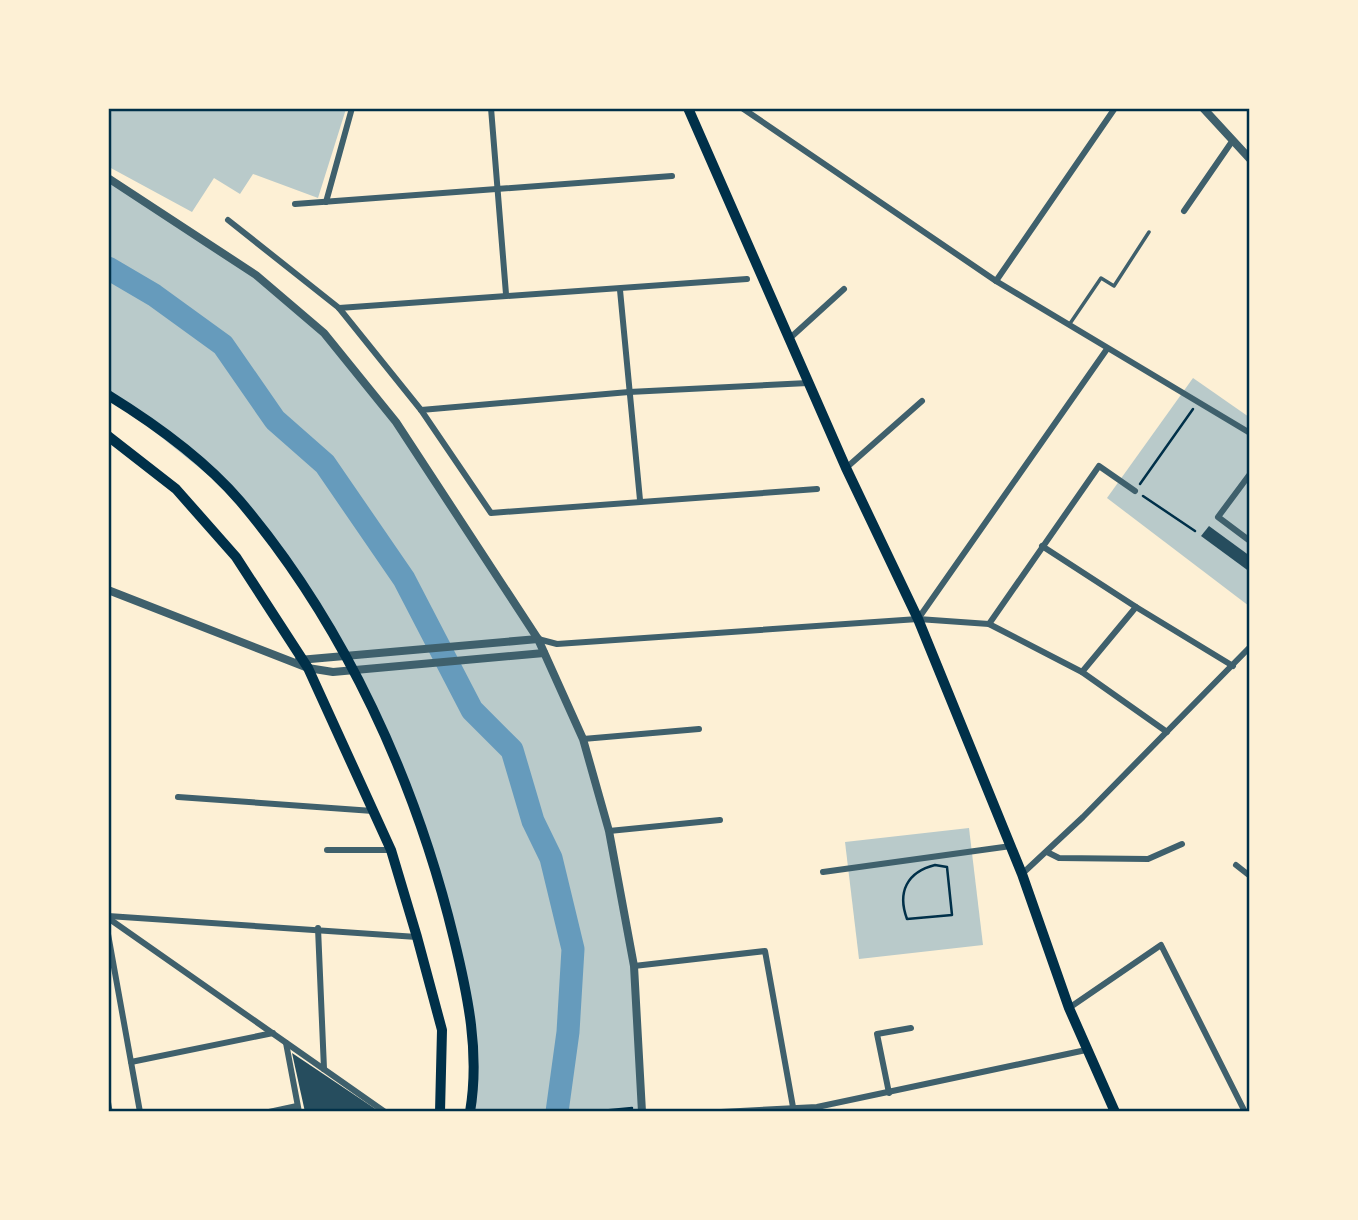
<svg xmlns="http://www.w3.org/2000/svg" width="1358" height="1220" font-family="Raleway,sans-serif">
<style>
.green{fill:#b9caca}
.lines{fill:none;stroke-linecap:round;stroke-linejoin:round}
.river{stroke:#669bbc;stroke-width:23}
.building{fill:#264d5e}
.path{stroke:#003049;stroke-width:2.5}
.service{stroke:#3f606c;stroke-width:3.5}
.minor{stroke:#3f606c;stroke-width:6}
.tertiary{stroke:#3f606c;stroke-width:8}
.secondary{stroke:#003049;stroke-width:10}
.primary{stroke:#003049;stroke-width:10}
.neatline{fill:none;stroke:#003049;stroke-width:2.5}
</style>
<rect width="100%" height="100%" fill="#fdf0d5"/>
<g class="green">
<polygon points="108,109 109,108 346,109 318,198 253,174 240,194 214,178 192,212 109,167"/>
<polygon points="108,177 256,274 324,333 396,422 538,639 583,739 609,831 634,966 642,1111 466,1111 474,1038 422,825 334,636 238,499 109,395"/>
<polygon points="1193,378 1249,417 1249,606 1107,498"/>
<polygon points="969,828 983,945 859,959 845,842"/>
</g>
<g class="lines">
<polyline class="river" points="108,268 154,295 223,345 275,420 325,464 404,579 472,710 512,750 533,821 551,858 573,949 568,1032 557,1112"/>
</g>
<g class="building">
<polygon points="1209,526 1250,556 1250,572 1201,536"/>
<polygon points="292,1053 380,1112 305,1112"/>
</g>
<g class="lines">
<g class="path">
<polyline points="1140,484 1193,409"/>
<polyline points="1143,496 1195,531"/>
<path d="M935,865L947,867L952,915L907,919C897,892 907,872 935,865Z"/>
<polyline points="590,1112 632,1108"/>
</g>
<g class="service">
<polyline points="1069,325 1101,278 1114,286 1149,232"/>
<polyline points="108,1095 111,1112"/>
</g>
<g class="minor">
<polyline points="491,108 506,294"/>
<polyline points="742,108 996,281 1250,433"/>
<polyline points="326,202 352,108"/>
<polyline points="295,204 672,176"/>
<polyline points="1184,211 1233,140"/>
<polyline points="228,220 339,308 421,410 491,513 817,489"/>
<polyline points="996,281 1115,108"/>
<polyline points="620,290 640,500"/>
<polyline points="339,308 747,279"/>
<polyline points="789,339 844,289"/>
<polyline points="421,410 629,392 808,383"/>
<polyline points="846,468 922,401"/>
<polyline points="1250,474 1218,517 1250,541"/>
<polyline points="1042,546 1136,607 1233,666"/>
<polyline points="918,619 1107,349"/>
<polyline points="989,624 1099,466 1135,491"/>
<polyline points="538,639 557,644 918,619 989,624 1082,672 1167,732"/>
<polyline points="1082,672 1136,607"/>
<polyline points="583,739 699,729"/>
<polyline points="178,797 373,811"/>
<polyline points="609,831 720,820"/>
<polyline points="327,850 391,850"/>
<polyline points="1047,852 1059,858 1148,859 1182,844"/>
<polyline points="1236,865 1250,876"/>
<polyline points="823,872 1011,846"/>
<polyline points="1022,874 1083,817 1250,647"/>
<polyline points="108,916 417,937"/>
<polyline points="108,918 385,1112"/>
<polyline points="318,928 324,1069"/>
<polyline points="108,934 140,1112"/>
<polyline points="634,966 765,951 793,1107"/>
<polyline points="1069,1008 1161,945 1245,1112"/>
<polyline points="286,1043 299,1112"/>
<polyline points="131,1062 273,1033"/>
<polyline points="889,1093 877,1034 911,1028"/>
<polyline points="269,1112 297,1106"/>
<polyline points="721,1112 817,1107 1086,1050"/>
</g>
<g class="tertiary">
<polyline points="1203,108 1250,159"/>
<polyline points="108,178 256,275 324,333 396,422 538,639 583,739 609,831 634,966 642,1112"/>
<polyline points="108,590 308,668 333,672 544,653"/>
<polyline points="299,660 538,639"/>
</g>
<polyline class="secondary" points="688,108 846,468 918,619 1022,874 1069,1008 1115,1112"/>
<g class="primary">
<path d="M108,395C155,424 204,459 240,501C345,625 416,782 454,939C468,996 480,1053 470,1112"/>
<polyline points="108,436 176,489 236,557 308,668 391,850 417,937 442,1030 440,1112"/>
</g>
</g>
<rect width="1358" height="1220" fill="none" stroke="#fdf0d5" stroke-width="220"/>
<rect x="110" y="110" width="1138" height="1000" class="neatline"/>
</svg>
